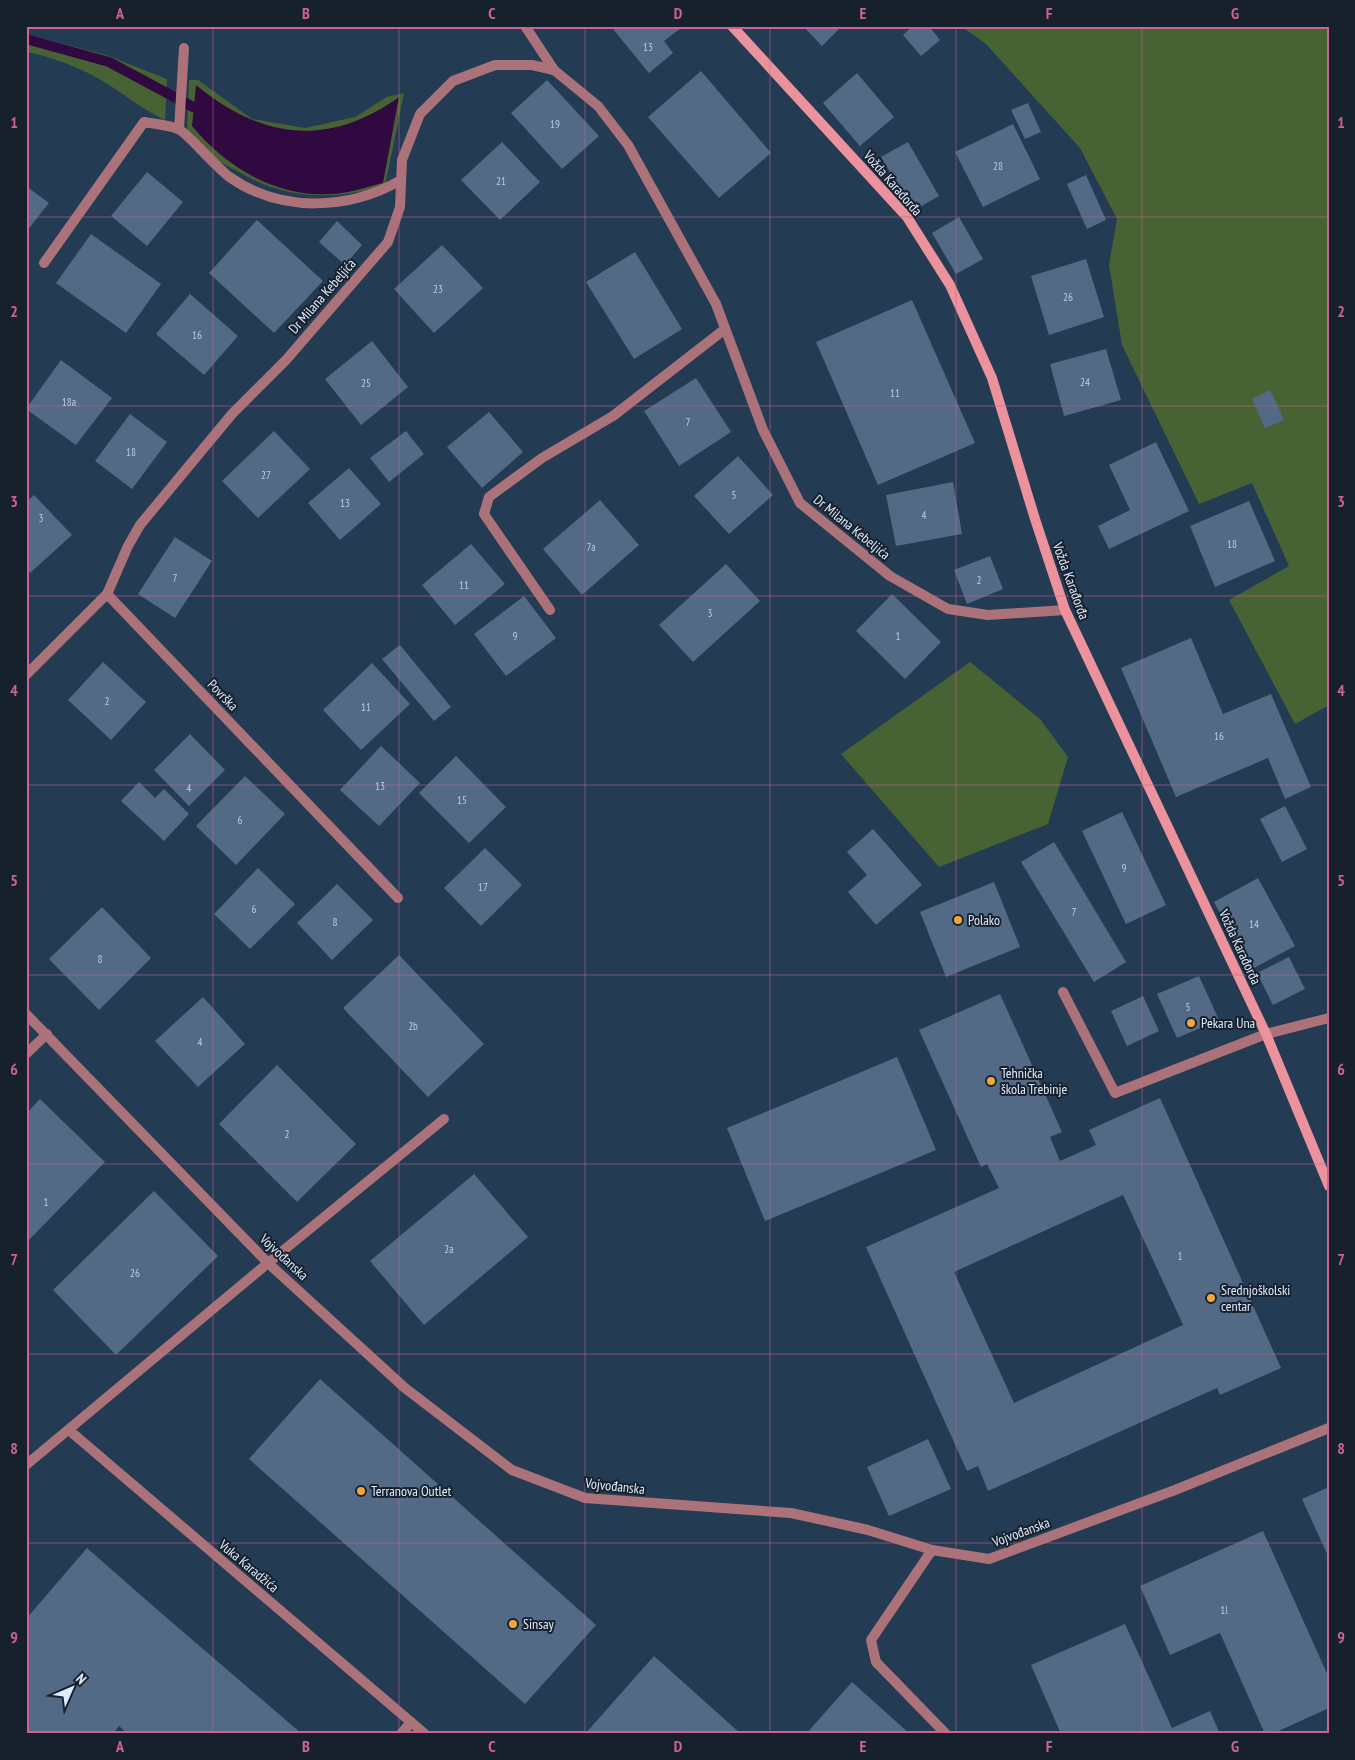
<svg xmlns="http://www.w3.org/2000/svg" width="1355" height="1760" font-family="'PT Sans Narrow',sans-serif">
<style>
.green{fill:#486333}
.water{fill:#2f0940}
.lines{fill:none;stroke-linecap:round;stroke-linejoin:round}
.stream{stroke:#2f0940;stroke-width:10}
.building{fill:#526a86;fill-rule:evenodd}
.street{stroke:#ab7379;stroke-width:10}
.secondary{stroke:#eb929c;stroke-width:10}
.grid{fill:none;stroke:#cc6394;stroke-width:1;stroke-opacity:0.55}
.poi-dot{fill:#efa73d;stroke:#17212d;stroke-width:2}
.labels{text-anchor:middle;stroke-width:4;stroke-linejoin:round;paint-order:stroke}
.number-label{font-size:11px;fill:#bccce0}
.street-label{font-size:14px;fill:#e0edfe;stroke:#17212d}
.poi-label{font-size:14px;fill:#e0edfe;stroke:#17212d;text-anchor:start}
.neatline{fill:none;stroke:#cc6394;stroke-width:2}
.grid-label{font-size:16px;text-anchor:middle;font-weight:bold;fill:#cc6394}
</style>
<rect width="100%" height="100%" fill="#243b54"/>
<g class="green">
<polygon points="961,26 1329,26 1329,705 1295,724 1229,600 1289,566 1252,483 1199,504 1122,345 1109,265 1117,219 1080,148 986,44"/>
<path d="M26,34L106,55L167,79L165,120C141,109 122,92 99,79C81,68 47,55 26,52Z"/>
<path d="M189,80H198L252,119L305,128L355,117L387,97L404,93L385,186C334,200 287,200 241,173C232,168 222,164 214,158C205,149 196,139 187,130Z"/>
<polygon points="970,662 1040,719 1068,757 1048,824 939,867 841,754"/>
</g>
<path class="water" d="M196,85C261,139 328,148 399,97L383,183C367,187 349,193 333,194C277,198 227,168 192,126Z"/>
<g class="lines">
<polyline class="stream" points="26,39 109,62 193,107"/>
</g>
<g class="building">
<polygon points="616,26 679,26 681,28 664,41 673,53 649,73 613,29"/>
<polygon points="803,26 842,26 822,46"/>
<polygon points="913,26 929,26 940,40 921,56 903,35"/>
<polygon points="701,71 771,153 719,198 648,117"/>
<polygon points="857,73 894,117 860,146 823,103"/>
<polygon points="547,80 599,136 562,169 511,113"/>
<polygon points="1028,103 1041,132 1025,139 1011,110"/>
<polygon points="1013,124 1040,179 983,207 955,152"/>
<polygon points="502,142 540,182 500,220 461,180"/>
<polygon points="908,142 939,196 913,211 881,157"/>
<polygon points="147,172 183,202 147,246 111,216"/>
<polygon points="1086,175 1106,220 1087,229 1067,184"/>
<polygon points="26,186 49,203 26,232"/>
<polygon points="959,217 983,259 956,274 932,233"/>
<polygon points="257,220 323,281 274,333 209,273"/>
<polygon points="337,221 362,245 345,265 319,242"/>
<polygon points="91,234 161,284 126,333 56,283"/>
<polygon points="442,245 483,288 434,333 394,289"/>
<polygon points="635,252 682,329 634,359 586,282"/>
<polygon points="1086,259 1104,317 1049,335 1031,276"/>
<polygon points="190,294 238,336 204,375 156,334"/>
<polygon points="912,300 975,443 878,485 816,342"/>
<polygon points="372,341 408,387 361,425 325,379"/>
<polygon points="1106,349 1121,400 1064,416 1050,364"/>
<polygon points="61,360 112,398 76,445 26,409"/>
<polygon points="696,378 731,432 679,466 644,411"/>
<polygon points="1270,390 1284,420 1265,428 1252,399"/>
<polygon points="489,412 523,452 482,488 447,447"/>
<polygon points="130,414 167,442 132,489 95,461"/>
<polygon points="274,431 310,469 258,518 222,481"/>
<polygon points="406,431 424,454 389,482 370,458"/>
<polygon points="1156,442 1189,511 1109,549 1098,526 1130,510 1109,465"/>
<polygon points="738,456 773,495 729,534 694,496"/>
<polygon points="349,468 381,504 340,540 308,503"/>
<polygon points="953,482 962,534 896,546 886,495"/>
<polygon points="34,495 72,535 30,573 26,569 26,502"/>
<polygon points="600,500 639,545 582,595 543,549"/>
<polygon points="1249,501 1275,561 1215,587 1190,526"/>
<polygon points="175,537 212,561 175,618 138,594"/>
<polygon points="471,544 505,584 455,625 422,585"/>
<polygon points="990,556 1003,589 967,604 954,570"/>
<polygon points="726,564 760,601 693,662 659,625"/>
<polygon points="892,594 941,642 905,679 856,631"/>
<polygon points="524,596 556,638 506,676 474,634"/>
<polygon points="1191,638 1223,714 1271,694 1311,787 1285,799 1268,758 1176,797 1121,668"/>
<polygon points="400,645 451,707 434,721 382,659"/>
<polygon points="103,662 146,702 111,740 68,700"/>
<polygon points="372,663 410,704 361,750 323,710"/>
<polygon points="190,734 225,770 189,806 154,770"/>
<polygon points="381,746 420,783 379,826 340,790"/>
<polygon points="456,756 506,807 469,843 419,793"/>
<polygon points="245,776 285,814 236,865 196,826"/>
<polygon points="139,782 155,798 164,789 189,814 164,841 121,801"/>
<polygon points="1285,806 1307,849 1282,862 1260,819"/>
<polygon points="1122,812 1166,905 1126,924 1082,831"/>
<polygon points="873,829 922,885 876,925 848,892 867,875 847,852"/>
<polygon points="1054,842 1126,962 1094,982 1021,862"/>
<polygon points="485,848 522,885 481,926 444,888"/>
<polygon points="258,868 295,904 250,949 214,914"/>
<polygon points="1258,878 1295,946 1250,970 1214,902"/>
<polygon points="994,882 1020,947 946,977 920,912"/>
<polygon points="337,884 373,920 332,960 297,923"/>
<polygon points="102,907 151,958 99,1010 49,959"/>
<polygon points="399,955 484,1044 428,1097 343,1008"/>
<polygon points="1289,957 1305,989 1273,1005 1257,973"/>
<polygon points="1199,976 1219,1020 1177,1038 1157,994"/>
<path d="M1000,994L1062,1132L1050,1137L1060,1161L1096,1145L1089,1130L1160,1098L1281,1368L1220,1395L1217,1388L988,1491L978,1466L967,1471L866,1247L999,1188L987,1164L981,1167L919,1030ZM1123,1195L1183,1325L1014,1403L954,1272Z"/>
<polygon points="1143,996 1159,1031 1127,1046 1111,1011"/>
<polygon points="203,997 245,1044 198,1087 155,1041"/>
<polygon points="897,1057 936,1150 765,1221 727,1128"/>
<polygon points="277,1065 356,1144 297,1202 219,1124"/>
<polygon points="40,1099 105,1162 26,1243 26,1114"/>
<polygon points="474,1174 528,1237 424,1325 370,1261"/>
<polygon points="154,1191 218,1256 116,1355 53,1290"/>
<polygon points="320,1379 596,1625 525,1704 249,1459"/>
<polygon points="928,1439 951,1489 889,1516 867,1467"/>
<polygon points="1329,1487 1329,1558 1302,1499"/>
<polygon points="1263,1531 1329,1678 1329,1708 1272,1734 1265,1734 1220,1633 1170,1655 1140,1586"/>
<polygon points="87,1548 153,1606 302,1734 128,1734 119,1726 113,1734 26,1734 26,1619"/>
<polygon points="1125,1624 1172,1728 1210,1711 1220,1734 1061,1734 1031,1665"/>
<polygon points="654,1656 741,1734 585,1734"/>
<polygon points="852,1682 910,1734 806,1734"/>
</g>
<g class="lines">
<g class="street">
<polyline points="525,26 554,70"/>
<polyline points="179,129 184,48"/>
<path d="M44,263L144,122C155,124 168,125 178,129C187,132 216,168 231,178C282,213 349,210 401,180"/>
<polyline points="107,594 398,898"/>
<polyline points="550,610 484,514 489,497 542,458 613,416 725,329"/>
<polyline points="26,675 107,594 128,546 140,525 232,414 286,360 388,242 400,207 402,160 420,114 453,81 495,65 532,65 554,70 598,106 628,145 716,304 763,430 800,503 890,576 948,609 988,615 1065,610"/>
<polyline points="1063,992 1115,1093 1266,1034 1329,1018"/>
<polyline points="26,1014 268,1263 405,1388 512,1470 585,1498 791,1513 868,1530 932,1550 989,1559 1175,1490 1329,1428"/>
<polyline points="26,1054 47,1034"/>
<polyline points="70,1431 425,1734"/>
<polyline points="26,1465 268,1263 444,1119"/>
<polyline points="932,1550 871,1640 876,1662 946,1734"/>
<polyline points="401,1734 411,1722"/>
</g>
<polyline class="secondary" points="732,26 907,217 950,285 992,378 1035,519 1065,610 1266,1034 1329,1186"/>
</g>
<path class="grid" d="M213,26V1734M399,26V1734M585,26V1734M770,26V1734M956,26V1734M1142,26V1734M26,217H1329M26,406H1329M26,596H1329M26,785H1329M26,975H1329M26,1164H1329M26,1354H1329M26,1543H1329"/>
<g class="poi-dot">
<circle cx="958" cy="920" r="5"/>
<circle cx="1191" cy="1023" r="5"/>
<circle cx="991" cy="1081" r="5"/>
<circle cx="1211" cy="1298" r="5"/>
<circle cx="361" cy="1491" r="5"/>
<circle cx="513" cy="1624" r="5"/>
</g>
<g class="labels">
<g class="number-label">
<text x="648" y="51">13</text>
<text x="555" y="128">19</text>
<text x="998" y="170">28</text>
<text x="501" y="185">21</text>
<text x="438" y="293">23</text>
<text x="1068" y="301">26</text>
<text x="197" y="339">16</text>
<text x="1085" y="386">24</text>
<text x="366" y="387">25</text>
<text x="895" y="397">11</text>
<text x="69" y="406">18a</text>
<text x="688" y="426">7</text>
<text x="131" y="456">18</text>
<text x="266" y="479">27</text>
<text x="734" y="499">5</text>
<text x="345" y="507">13</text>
<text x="924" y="519">4</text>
<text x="41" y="522">3</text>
<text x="1232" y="548">18</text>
<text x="591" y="551">7a</text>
<text x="175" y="582">7</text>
<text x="979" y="584">2</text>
<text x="464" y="589">11</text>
<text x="710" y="617">3</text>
<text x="515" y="640">9</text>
<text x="898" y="640">1</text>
<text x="107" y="705">2</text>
<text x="366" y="711">11</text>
<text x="1219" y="740">16</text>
<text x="380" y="790">13</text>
<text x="189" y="792">4</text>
<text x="462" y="804">15</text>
<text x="240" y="824">6</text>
<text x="1124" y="872">9</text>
<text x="483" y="891">17</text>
<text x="254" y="913">6</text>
<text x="1074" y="916">7</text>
<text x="335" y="926">8</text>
<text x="1254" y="928">14</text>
<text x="100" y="963">8</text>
<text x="1188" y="1011">5</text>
<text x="413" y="1030">2b</text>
<text x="200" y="1046">4</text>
<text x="287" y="1138">2</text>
<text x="46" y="1206">1</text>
<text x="449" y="1253">2a</text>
<text x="1180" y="1260">1</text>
<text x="135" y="1277">26</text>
<text x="1224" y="1614">1l</text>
</g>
<g class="street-label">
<text transform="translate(893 183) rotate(49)" y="5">Vožda Karađorđa</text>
<text transform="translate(322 296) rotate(-49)" y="5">Dr Milana Kebeljića</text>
<text transform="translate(852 527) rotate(39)" y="5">Dr Milana Kebeljića</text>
<text transform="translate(1071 581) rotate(70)" y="5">Vožda Karađorđa</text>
<text transform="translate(223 695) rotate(46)" y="5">Površka</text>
<text transform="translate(1240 947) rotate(65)" y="5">Vožda Karađorđa</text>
<text transform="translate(284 1257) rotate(43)" y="5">Vojvođanska</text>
<text transform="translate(615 1486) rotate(6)" y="5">Vojvođanska</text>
<text transform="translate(1021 1532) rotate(-20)" y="5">Vojvođanska</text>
<text transform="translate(249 1566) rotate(40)" y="5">Vuka Karadžića</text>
</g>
<g class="poi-label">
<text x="968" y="925">Polako</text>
<text x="1201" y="1028">Pekara Una</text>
<text x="1001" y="1078">Tehnička<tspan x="1001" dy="16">škola Trebinje</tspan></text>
<text x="1221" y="1295">Srednjoškolski<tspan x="1221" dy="16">centar</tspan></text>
<text x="371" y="1496">Terranova Outlet</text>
<text x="523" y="1629">Sinsay</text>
</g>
</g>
<rect width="1355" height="1760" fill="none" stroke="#17212d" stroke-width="55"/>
<g transform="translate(72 1688) rotate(45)" stroke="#17212d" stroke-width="4" paint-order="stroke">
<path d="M0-4L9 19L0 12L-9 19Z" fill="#e0edfe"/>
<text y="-8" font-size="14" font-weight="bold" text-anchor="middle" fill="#e0edfe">N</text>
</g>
<rect x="28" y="28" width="1300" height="1704" class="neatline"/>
<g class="grid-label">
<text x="120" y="19">A</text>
<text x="306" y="19">B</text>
<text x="492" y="19">C</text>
<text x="678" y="19">D</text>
<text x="863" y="19">E</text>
<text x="1049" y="19">F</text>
<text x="1235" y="19">G</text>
<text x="14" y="128">1</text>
<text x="1341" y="128">1</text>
<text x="14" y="317">2</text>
<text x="1341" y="317">2</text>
<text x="14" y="507">3</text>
<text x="1341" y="507">3</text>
<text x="14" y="696">4</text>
<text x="1341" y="696">4</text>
<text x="14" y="886">5</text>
<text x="1341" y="886">5</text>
<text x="14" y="1075">6</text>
<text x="1341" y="1075">6</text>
<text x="14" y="1265">7</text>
<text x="1341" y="1265">7</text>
<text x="14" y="1454">8</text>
<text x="1341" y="1454">8</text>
<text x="14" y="1643">9</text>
<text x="1341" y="1643">9</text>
<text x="120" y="1752">A</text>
<text x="306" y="1752">B</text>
<text x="492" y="1752">C</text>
<text x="678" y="1752">D</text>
<text x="863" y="1752">E</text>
<text x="1049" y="1752">F</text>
<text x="1235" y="1752">G</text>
</g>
</svg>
